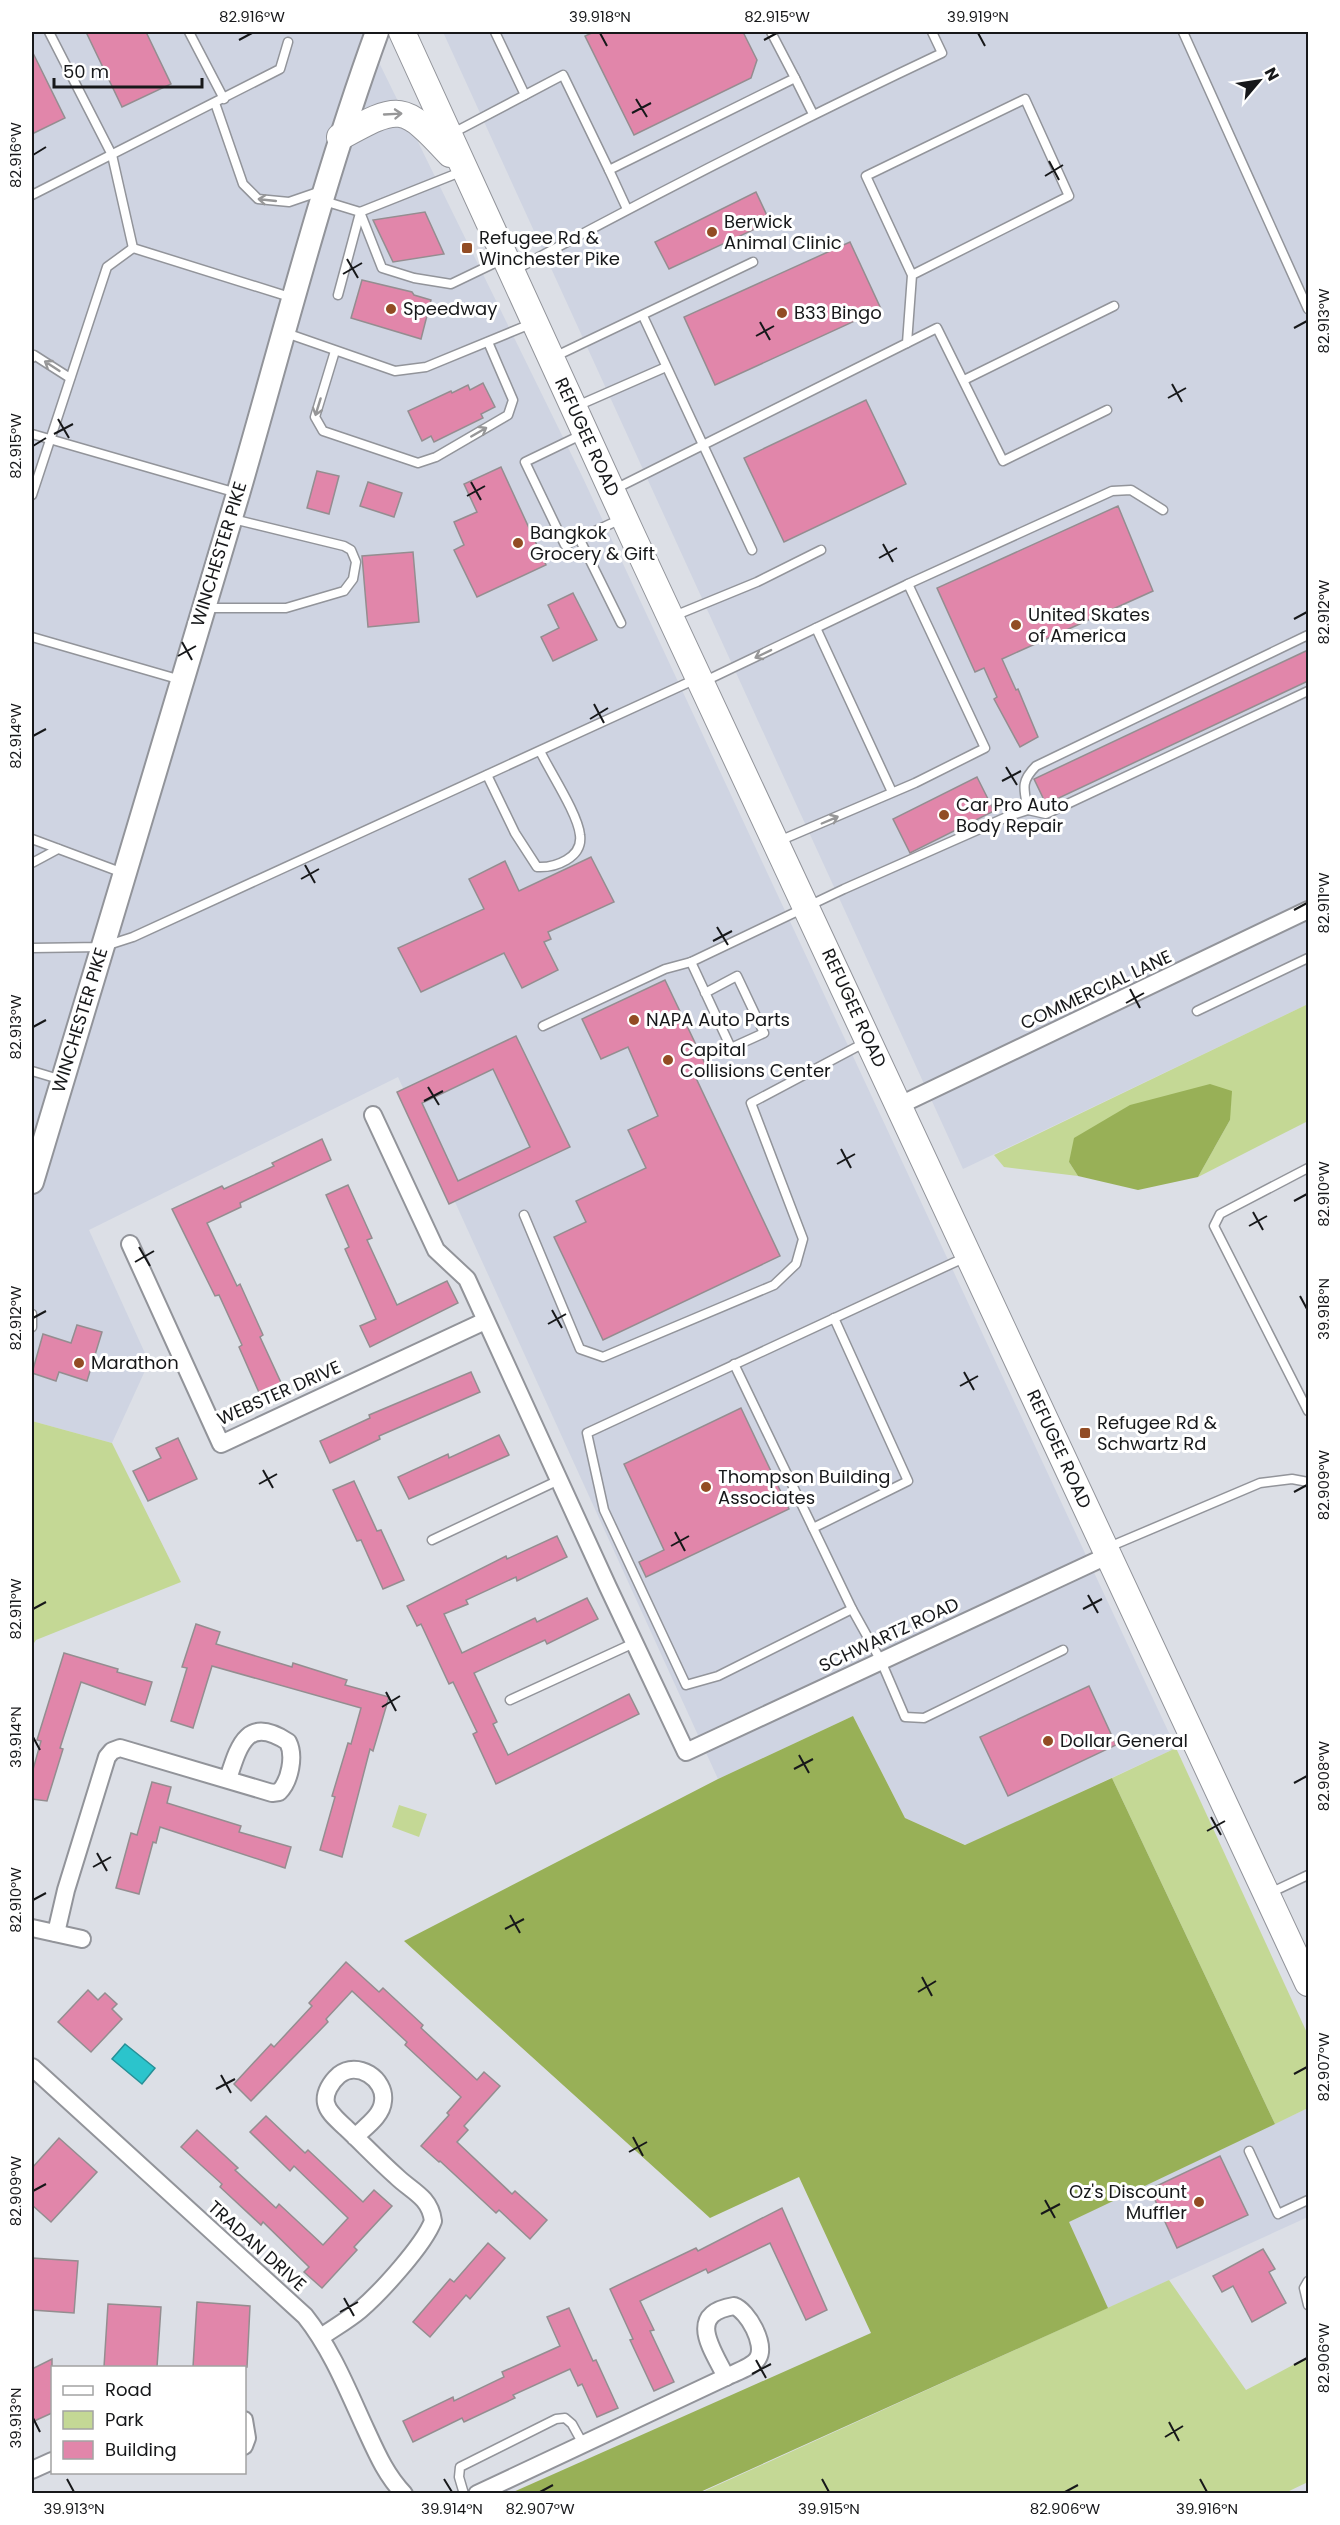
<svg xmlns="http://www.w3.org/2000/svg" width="1340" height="2525" font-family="Poppins,sans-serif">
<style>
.built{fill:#cfd4e2}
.green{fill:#c4d895}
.forest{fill:#98b057}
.water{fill:#2bc4cc;stroke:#259097;stroke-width:1.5}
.building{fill:#e186aa;stroke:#948d90;stroke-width:1.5;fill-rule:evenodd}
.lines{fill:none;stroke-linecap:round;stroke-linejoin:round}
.service-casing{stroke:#92949a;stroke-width:11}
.minor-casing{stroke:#92949a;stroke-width:20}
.secondary-casing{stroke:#92949a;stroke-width:26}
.primary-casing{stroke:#92949a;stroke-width:28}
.service{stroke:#fff;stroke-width:8}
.minor{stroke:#fff;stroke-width:16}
.secondary{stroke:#fff;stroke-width:22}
.primary{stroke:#fff;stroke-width:26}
.oneway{stroke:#979798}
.ticks{fill:none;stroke:#17181a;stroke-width:2}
.poi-dot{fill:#924c24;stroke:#fff;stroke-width:2}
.labels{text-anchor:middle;stroke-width:6;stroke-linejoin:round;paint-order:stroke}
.poi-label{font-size:18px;fill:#17181a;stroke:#fff;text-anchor:start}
.street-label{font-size:18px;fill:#17181a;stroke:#fff}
.neatline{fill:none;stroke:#17181a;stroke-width:2}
.ticks-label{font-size:15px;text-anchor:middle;fill:#17181a}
</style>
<rect width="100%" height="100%" fill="#dcdfe6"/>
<g class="built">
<polygon points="32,32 364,32 582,476 1176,1748 966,1845 905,1818 853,1716 718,1779 398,1077 89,1230 149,1362 112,1443 32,1421"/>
<polygon points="443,32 1308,32 1308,1004 963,1169"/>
<polygon points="1308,2108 1308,2217 1108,2308 1068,2222"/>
</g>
<g class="green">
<polygon points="1308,1004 1308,1121 1198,1177 1230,1120 1069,1162 1078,1176 1004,1167 994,1155"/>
<polygon points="32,1421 112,1443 181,1582 36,1640 32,1646"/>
<polygon points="1176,1748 1308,2035 1308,2108 1275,2124 1112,1778"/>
<polygon points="399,1805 427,1814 419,1837 392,1827"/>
<polygon points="1169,2280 1246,2390 1308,2357 1308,2482 1285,2493 698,2494"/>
</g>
<g class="forest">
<polygon points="1210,1084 1232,1091 1230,1120 1198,1177 1138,1190 1078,1176 1069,1162 1074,1138 1130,1105"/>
<polygon points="853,1716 905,1818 965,1845 1112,1778 1275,2124 1069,2222 1108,2308 698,2493 511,2493 871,2333 799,2177 710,2218 404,1941 718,1779"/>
</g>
<polygon class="water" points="125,2044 155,2068 142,2084 112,2059"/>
<g class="building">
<polygon points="86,32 146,32 171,84 122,107"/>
<polygon points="594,32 743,32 757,60 751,78 634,135 585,36"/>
<polygon points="32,51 65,118 32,134"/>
<polygon points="756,192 770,222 669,269 655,242"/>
<polygon points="425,212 444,254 393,262 373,220"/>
<polygon points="850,242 881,309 715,385 684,317"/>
<polygon points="362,280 412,292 414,295 431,300 421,339 351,318"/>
<polygon points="483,383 495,407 481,414 483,418 434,442 431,436 422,441 408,411 451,391 452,393 468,385 470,390"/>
<polygon points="866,400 906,484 784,542 744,458"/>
<polygon points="501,467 546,565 477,597 454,550 464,545 454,522 477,512 464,484"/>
<polygon points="317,471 339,476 329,514 307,508"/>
<polygon points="368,482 402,493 394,517 360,506"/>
<polygon points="1118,506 1153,591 1002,659 1016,690 1018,689 1038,737 1020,747 994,699 997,697 984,668 975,672 937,588"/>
<polygon points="413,552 419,622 368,627 362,556"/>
<polygon points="573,593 597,640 553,661 541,637 559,628 548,605"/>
<polygon points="1308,650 1308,681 1046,804 1034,779"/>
<polygon points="977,777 994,811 910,853 893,819"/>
<polygon points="591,857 614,902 548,932 551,939 544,942 558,970 522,988 504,953 421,992 398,948 484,909 469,879 505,861 519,891"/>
<polygon points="665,980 709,1072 696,1078 780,1256 603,1340 554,1237 586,1222 576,1201 646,1168 628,1130 658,1116 628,1047 601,1059 582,1019"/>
<path d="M516,1036L570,1147L449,1204L397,1092ZM493,1069L530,1147L458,1181L422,1103Z"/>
<polygon points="322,1139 331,1160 240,1203 241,1207 207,1223 237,1286 240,1284 263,1335 260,1337 283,1387 261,1397 239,1347 242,1345 219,1295 215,1296 172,1209 222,1186 224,1189 274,1166 272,1163"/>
<polygon points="348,1185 372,1238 367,1240 397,1305 447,1281 458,1303 370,1347 360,1326 376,1319 345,1249 349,1247 326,1195"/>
<polygon points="77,1325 102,1332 87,1381 59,1372 56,1381 32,1373 43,1334 71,1343"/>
<polygon points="471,1372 480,1392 379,1436 380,1439 330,1463 320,1441 370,1418 369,1415"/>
<polygon points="741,1408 789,1509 646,1577 639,1562 664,1550 624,1464"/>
<polygon points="499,1435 509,1455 409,1499 398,1477 448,1454 449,1458"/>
<polygon points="178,1438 197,1479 148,1501 133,1471 161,1458 156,1448"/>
<polygon points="354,1481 377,1531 381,1530 404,1580 383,1589 361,1540 357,1541 333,1490"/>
<polygon points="557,1536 567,1557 517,1581 516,1577 466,1600 468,1604 444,1614 462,1653 535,1618 537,1622 587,1598 598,1619 547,1644 545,1640 474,1673 497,1722 493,1724 508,1755 629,1694 639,1714 496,1784 473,1734 477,1732 453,1682 449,1684 421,1624 417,1626 407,1606 506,1556 507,1559"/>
<polygon points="196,1624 220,1632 216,1644 292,1667 293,1663 347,1680 345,1685 389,1697 373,1751 370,1749 342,1857 320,1850 335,1797 332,1796 348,1743 351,1744 361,1708 212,1666 193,1728 171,1721 187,1668 182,1667"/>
<polygon points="64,1653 118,1669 117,1672 152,1682 145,1705 81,1682 60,1748 63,1749 47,1801 32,1799 32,1773 41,1741 37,1740"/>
<polygon points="1089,1686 1116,1745 1008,1796 980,1737"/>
<polygon points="152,1782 171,1787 167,1803 241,1826 239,1832 291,1847 285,1868 160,1827 156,1843 153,1842 139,1894 116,1888 131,1833 137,1835"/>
<polygon points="346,1962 379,1992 383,1988 423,2025 421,2028 477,2080 484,2072 500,2086 464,2126 468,2130 457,2142 512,2194 515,2191 547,2220 530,2239 499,2210 496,2213 440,2161 439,2162 421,2146 449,2115 447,2113 461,2097 405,2045 407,2042 352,1991 326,2019 328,2022 251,2101 234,2084 271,2044 274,2047 312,2006 309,2003"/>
<polygon points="88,1990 98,2000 105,1993 117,2004 112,2009 122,2019 91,2052 58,2022"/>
<polygon points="266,2116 305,2153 308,2150 363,2202 374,2190 392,2206 354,2247 357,2250 322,2288 304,2272 309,2267 263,2222 261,2225 220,2187 222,2184 181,2147 197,2130 238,2168 235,2170 276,2208 279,2204 323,2245 348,2218 294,2166 290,2171 250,2132"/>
<polygon points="59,2138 97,2172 51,2222 32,2205 32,2168"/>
<polygon points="1220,2156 1248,2215 1177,2248 1150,2189"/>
<polygon points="782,2208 827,2310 806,2320 770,2243 708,2273 706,2269 640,2301 654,2330 650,2331 674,2382 654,2391 630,2340 633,2339 610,2289 696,2248 698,2251"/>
<polygon points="488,2243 505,2258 470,2299 466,2295 430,2337 413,2322 450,2279 454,2282"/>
<polygon points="1263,2249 1275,2269 1269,2272 1286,2303 1252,2322 1233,2286 1222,2292 1213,2276"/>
<polygon points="32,2258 78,2261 74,2313 32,2310"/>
<polygon points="197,2302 250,2306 247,2367 193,2367"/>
<polygon points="108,2304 161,2307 157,2367 104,2367"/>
<polygon points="569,2308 593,2361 596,2360 618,2408 597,2417 582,2384 578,2386 570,2369 513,2395 515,2398 464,2422 462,2418 413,2442 403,2421 453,2397 454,2401 504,2377 502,2372 560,2346 547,2317"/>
<polygon points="52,2359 52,2413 32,2422 32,2369"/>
</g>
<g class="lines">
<defs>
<g id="service">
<polyline points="49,32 112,155 133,248 293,298"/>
<polyline points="189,32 224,99"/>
<polyline points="495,32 525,95"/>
<polyline points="1183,32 1308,309"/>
<polyline points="795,78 813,114"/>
<polyline points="215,103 243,184 258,199 289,202 321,191"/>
<polyline points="451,134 563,75 609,170 795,78 771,32"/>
<polyline points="609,170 627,209"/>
<polyline points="32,195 280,69 288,42"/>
<polyline points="324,201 360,212 463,171"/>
<polyline points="360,212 382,268 414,278 451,284 503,259"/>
<path d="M515,270C655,194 798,121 942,53L932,32"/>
<polyline points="338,295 360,213"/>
<polyline points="643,316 752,550"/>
<polyline points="286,333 395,371 426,367 533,323"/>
<polyline points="907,343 937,328 1003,461 1107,410"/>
<polyline points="335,351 315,417 323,431 418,463 436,457 508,415 513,400 488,342"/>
<polyline points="554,357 753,262"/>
<polyline points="32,358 34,355 70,378"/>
<polyline points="964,380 1114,306"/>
<polyline points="577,406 666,367"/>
<polyline points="32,434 237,493"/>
<polyline points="583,434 525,462 565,545 621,519"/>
<polyline points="613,490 907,343 912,275 866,176 1025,99 1069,196 912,275"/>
<polyline points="32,495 107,267 133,248"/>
<polyline points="579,538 621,623"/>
<polyline points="908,584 1112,491 1131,490 1163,510"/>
<polyline points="206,608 286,608 344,591 353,579 356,562 351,550 344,546 233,519"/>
<polyline points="674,616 757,582 821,550"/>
<polyline points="816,628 892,792"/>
<polyline points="32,637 181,680"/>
<polyline points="703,682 908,584 985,748 915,783 779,841"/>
<path d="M487,775L515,833L537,867C555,868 583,858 580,835C578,814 550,772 540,751"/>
<path d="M1028,810C1024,789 1020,782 1036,766L1308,635"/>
<polyline points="32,839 123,873"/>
<polyline points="32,863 58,849"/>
<polyline points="32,948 102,947 133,937 696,679"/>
<polyline points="691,962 731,1048 764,1033 737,976 705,993"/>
<polyline points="1197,1011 1308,958"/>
<polyline points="543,1026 665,969 691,962 844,889 1009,816 1028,810 1046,814 1308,691"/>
<polyline points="32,1071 62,1080"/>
<polyline points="1308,1168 1220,1214 1214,1226 1308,1411"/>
<polyline points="524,1215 580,1349 603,1357 774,1285 796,1264 803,1239 751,1103 866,1042"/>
<polyline points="966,1257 587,1433 604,1510 686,1685 718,1676 852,1609 881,1661 905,1717 924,1718 1063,1650"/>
<polyline points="32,1314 32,1327"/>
<polyline points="734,1364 852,1609"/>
<polyline points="813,1528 908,1481 834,1318"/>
<polyline points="432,1540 559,1480"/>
<polyline points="1109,1547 1260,1483 1292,1479 1308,1482"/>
<polyline points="510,1700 634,1643"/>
<polyline points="1270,1893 1308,1875"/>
<polyline points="1249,2151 1278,2214 1308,2200"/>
<polyline points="1308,2281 1304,2288 1308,2305"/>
<polyline points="464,2494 459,2477 460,2467 556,2419 565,2418 572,2424 583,2444"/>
</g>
<g id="minor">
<polyline points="900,1105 1308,910"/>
<polyline points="373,1115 436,1250 467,1279 608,1587 686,1752 1109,1555"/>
<polyline points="130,1244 221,1444 485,1321"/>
<polyline points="32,1928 82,1939"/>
<path d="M56,1933L66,1890L107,1757L112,1751L120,1748L272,1793L279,1792C290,1781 295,1756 288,1742C247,1715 239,1745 228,1779"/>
<path d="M32,2067L305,2316C332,2350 348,2391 366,2430C377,2454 386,2475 404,2494"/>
<path d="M734,2306C748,2311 766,2344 758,2358C753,2367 736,2372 726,2377C713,2350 685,2314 734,2306Z"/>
<path d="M321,2337C334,2328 348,2320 360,2310C380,2293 424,2245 433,2221C432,2213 430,2207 424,2200C416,2191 405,2185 396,2176C379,2161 363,2144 346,2128C339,2121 328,2113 326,2103C324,2093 331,2082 339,2075C357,2060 386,2079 383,2101C382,2116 365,2127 355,2137"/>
<polyline points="244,2420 247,2438 244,2446"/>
<polyline points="32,2470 52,2461"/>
<polyline points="477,2494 726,2377"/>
</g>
<path id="secondary" d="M32,1182C101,953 170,723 238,494C283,339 322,183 377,32"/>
<g id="primary">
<polyline points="402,32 632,535 1308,1983"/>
<path d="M340,137C400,104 403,103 450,154"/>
</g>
</defs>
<use href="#service" class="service-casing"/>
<use href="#minor" class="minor-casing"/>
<use href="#secondary" class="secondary-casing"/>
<use href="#primary" class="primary-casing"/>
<use href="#service" class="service"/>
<use href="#minor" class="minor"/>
<use href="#secondary" class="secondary"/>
<use href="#primary" class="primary"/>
</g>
<defs><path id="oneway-shaft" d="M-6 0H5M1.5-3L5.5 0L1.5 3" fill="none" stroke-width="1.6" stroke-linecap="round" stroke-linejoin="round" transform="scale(1.5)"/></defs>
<g class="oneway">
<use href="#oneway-shaft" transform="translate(393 114) rotate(-3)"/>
<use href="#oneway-shaft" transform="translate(267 200) rotate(-174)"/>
<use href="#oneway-shaft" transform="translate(52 366) rotate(-147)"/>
<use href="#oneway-shaft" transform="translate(318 407) rotate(107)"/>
<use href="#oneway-shaft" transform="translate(479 432) rotate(-30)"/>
<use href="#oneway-shaft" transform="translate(763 654) rotate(154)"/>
<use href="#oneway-shaft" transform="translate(830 820) rotate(-23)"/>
</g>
<path class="ticks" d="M600,33L607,46M978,33L985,46M239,40L252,33M764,40L777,33M636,99L647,117M632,113L651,103M33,155L46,147M1049,161L1059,180M1045,176L1063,165M347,259L358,278M343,274L362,263M760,322L770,340M1294,328L1307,321M756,336L774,326M1172,384L1182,402M1168,398L1186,388M58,419L69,438M54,434L73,424M33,446L46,438M471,482L481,500M467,496L485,486M883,544L893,562M879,558L897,548M1294,619L1307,612M182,642L192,660M178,656L196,646M594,704L604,723M590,719L608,708M33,736L46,729M1006,767L1017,785M1002,781L1021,771M305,865L315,883M301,879L319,869M1294,910L1307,903M717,927L728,945M713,941L732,931M1130,989L1140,1008M1126,1003L1144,993M33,1027L46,1020M428,1087L439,1105M424,1101L443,1091M841,1149L851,1168M837,1164L855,1154M1294,1201L1307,1194M1253,1212L1263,1230M1249,1226L1267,1216M139,1247L150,1266M135,1262L154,1251M1300,1296L1307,1309M552,1310L562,1328M33,1318L46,1311M548,1324L566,1314M964,1372L974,1390M960,1386L978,1376M263,1470L273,1488M259,1484L277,1474M1294,1492L1307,1485M675,1532L685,1551M671,1546L689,1536M1088,1595L1098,1613M33,1609L46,1602M1083,1609L1102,1599M386,1692L396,1711M382,1707L400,1696M33,1737L40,1750M799,1755L809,1773M794,1769L813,1759M1294,1783L1307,1776M1211,1817L1221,1835M1207,1831L1225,1821M97,1853L107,1871M93,1867L111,1857M33,1900L46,1893M510,1915L520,1933M505,1929L524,1919M922,1977L932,1996M918,1992L936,1981M1294,2074L1307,2067M221,2075L231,2093M216,2089L235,2079M633,2137L643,2156M629,2152L647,2142M33,2191L46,2184M1045,2200L1055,2218M1041,2214L1060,2204M344,2298L354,2316M340,2312L358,2302M756,2360L766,2378M1294,2365L1307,2358M752,2374L771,2364M33,2418L40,2432M1169,2422L1179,2441M1165,2437L1183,2426M67,2479L74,2492M444,2479L452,2492M822,2479L829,2492M1200,2479L1207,2492M540,2492L553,2485M1065,2492L1078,2485"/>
<g class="poi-dot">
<circle cx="712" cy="232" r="6"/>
<rect x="461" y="242" width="12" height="12" rx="3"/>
<circle cx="391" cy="309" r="6"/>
<circle cx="782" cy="313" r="6"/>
<circle cx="518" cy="543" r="6"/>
<circle cx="1016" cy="625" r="6"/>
<circle cx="944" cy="815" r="6"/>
<circle cx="634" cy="1020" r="6"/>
<circle cx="668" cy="1060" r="6"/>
<circle cx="79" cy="1363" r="6"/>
<rect x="1079" y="1427" width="12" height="12" rx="3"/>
<circle cx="706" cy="1487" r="6"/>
<circle cx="1048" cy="1741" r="6"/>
<circle cx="1199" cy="2202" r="6"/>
</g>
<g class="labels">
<g class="poi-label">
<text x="724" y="228">Berwick<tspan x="724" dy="21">Animal Clinic</tspan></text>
<text x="479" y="244">Refugee Rd &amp;<tspan x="479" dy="21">Winchester Pike</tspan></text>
<text x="403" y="315">Speedway</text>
<text x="794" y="319">B33 Bingo</text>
<text x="530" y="539">Bangkok<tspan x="530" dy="21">Grocery &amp; Gift</tspan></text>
<text x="1028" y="621">United Skates<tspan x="1028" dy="21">of America</tspan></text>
<text x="956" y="811">Car Pro Auto<tspan x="956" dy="21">Body Repair</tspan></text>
<text x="646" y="1026">NAPA Auto Parts</text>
<text x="680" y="1056">Capital<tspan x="680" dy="21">Collisions Center</tspan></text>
<text x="91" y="1369">Marathon</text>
<text x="1097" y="1429">Refugee Rd &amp;<tspan x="1097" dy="21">Schwartz Rd</tspan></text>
<text x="718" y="1483">Thompson Building<tspan x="718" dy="21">Associates</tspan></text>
<text x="1060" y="1747">Dollar General</text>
<text x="1187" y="2198" text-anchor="end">Oz's Discount<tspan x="1187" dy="21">Muffler</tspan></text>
</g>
<g class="street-label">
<text transform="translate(587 437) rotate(65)" y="6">REFUGEE ROAD</text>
<text transform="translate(219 554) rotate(-73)" y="6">WINCHESTER PIKE</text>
<text transform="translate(1096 990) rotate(-25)" y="6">COMMERCIAL LANE</text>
<text transform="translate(854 1008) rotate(65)" y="6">REFUGEE ROAD</text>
<text transform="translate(80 1020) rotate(-73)" y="6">WINCHESTER PIKE</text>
<text transform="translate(279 1393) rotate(-24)" y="6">WEBSTER DRIVE</text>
<text transform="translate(1059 1449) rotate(65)" y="6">REFUGEE ROAD</text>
<text transform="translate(889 1635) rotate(-25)" y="6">SCHWARTZ ROAD</text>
<text transform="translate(257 2246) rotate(42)" y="6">TRADAN DRIVE</text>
</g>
</g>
<rect width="1340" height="2525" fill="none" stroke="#ffffff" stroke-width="66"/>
<rect x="51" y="2366" width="195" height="108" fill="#ffffff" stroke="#a2a3a3" stroke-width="1.5"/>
<rect x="63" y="2386" width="30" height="9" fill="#ffffff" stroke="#a2a3a3" stroke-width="1.5"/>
<text x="105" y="2396" font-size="18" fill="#17181a">Road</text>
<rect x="63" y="2411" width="30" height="18" fill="#c4d895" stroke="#a2a3a3" stroke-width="1.5"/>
<text x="105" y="2426" font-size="18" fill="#17181a">Park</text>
<rect x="63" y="2441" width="30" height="18" fill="#e186aa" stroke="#a2a3a3" stroke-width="1.5"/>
<text x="105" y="2456" font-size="18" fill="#17181a">Building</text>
<g transform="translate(1259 81) rotate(61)" stroke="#ffffff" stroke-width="4.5" paint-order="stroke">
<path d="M0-4.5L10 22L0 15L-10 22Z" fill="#17181a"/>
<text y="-9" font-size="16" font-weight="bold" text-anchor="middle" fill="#17181a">N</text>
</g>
<path d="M54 78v9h148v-9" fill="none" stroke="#17181a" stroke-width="3"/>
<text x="63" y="78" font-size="18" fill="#17181a" stroke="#ffffff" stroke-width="4.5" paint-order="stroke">50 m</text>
<rect x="33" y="33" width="1274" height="2459" class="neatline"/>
<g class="ticks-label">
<text x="252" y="22">82.916°W</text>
<text x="600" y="22">39.918°N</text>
<text x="777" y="22">82.915°W</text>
<text x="978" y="22">39.919°N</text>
<text transform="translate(16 155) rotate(-90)" y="5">82.916°W</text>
<text transform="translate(1324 321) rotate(-90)" y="5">82.913°W</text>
<text transform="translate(16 446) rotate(-90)" y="5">82.915°W</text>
<text transform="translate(1324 612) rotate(-90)" y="5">82.912°W</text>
<text transform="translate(16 736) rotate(-90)" y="5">82.914°W</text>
<text transform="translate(1324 903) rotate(-90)" y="5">82.911°W</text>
<text transform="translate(16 1027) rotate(-90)" y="5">82.913°W</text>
<text transform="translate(1324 1194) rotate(-90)" y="5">82.910°W</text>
<text transform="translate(1324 1309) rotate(-90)" y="5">39.918°N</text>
<text transform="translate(16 1318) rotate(-90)" y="5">82.912°W</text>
<text transform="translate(1324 1485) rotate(-90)" y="5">82.909°W</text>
<text transform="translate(16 1609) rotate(-90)" y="5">82.911°W</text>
<text transform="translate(16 1737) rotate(-90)" y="5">39.914°N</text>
<text transform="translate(1324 1776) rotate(-90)" y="5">82.908°W</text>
<text transform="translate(16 1900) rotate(-90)" y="5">82.910°W</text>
<text transform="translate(1324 2067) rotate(-90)" y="5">82.907°W</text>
<text transform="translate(16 2191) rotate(-90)" y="5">82.909°W</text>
<text transform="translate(1324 2358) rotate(-90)" y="5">82.906°W</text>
<text transform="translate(16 2418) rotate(-90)" y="5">39.913°N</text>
<text x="74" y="2514">39.913°N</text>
<text x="452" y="2514">39.914°N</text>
<text x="540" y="2514">82.907°W</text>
<text x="829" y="2514">39.915°N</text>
<text x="1065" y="2514">82.906°W</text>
<text x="1207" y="2514">39.916°N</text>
</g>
</svg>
